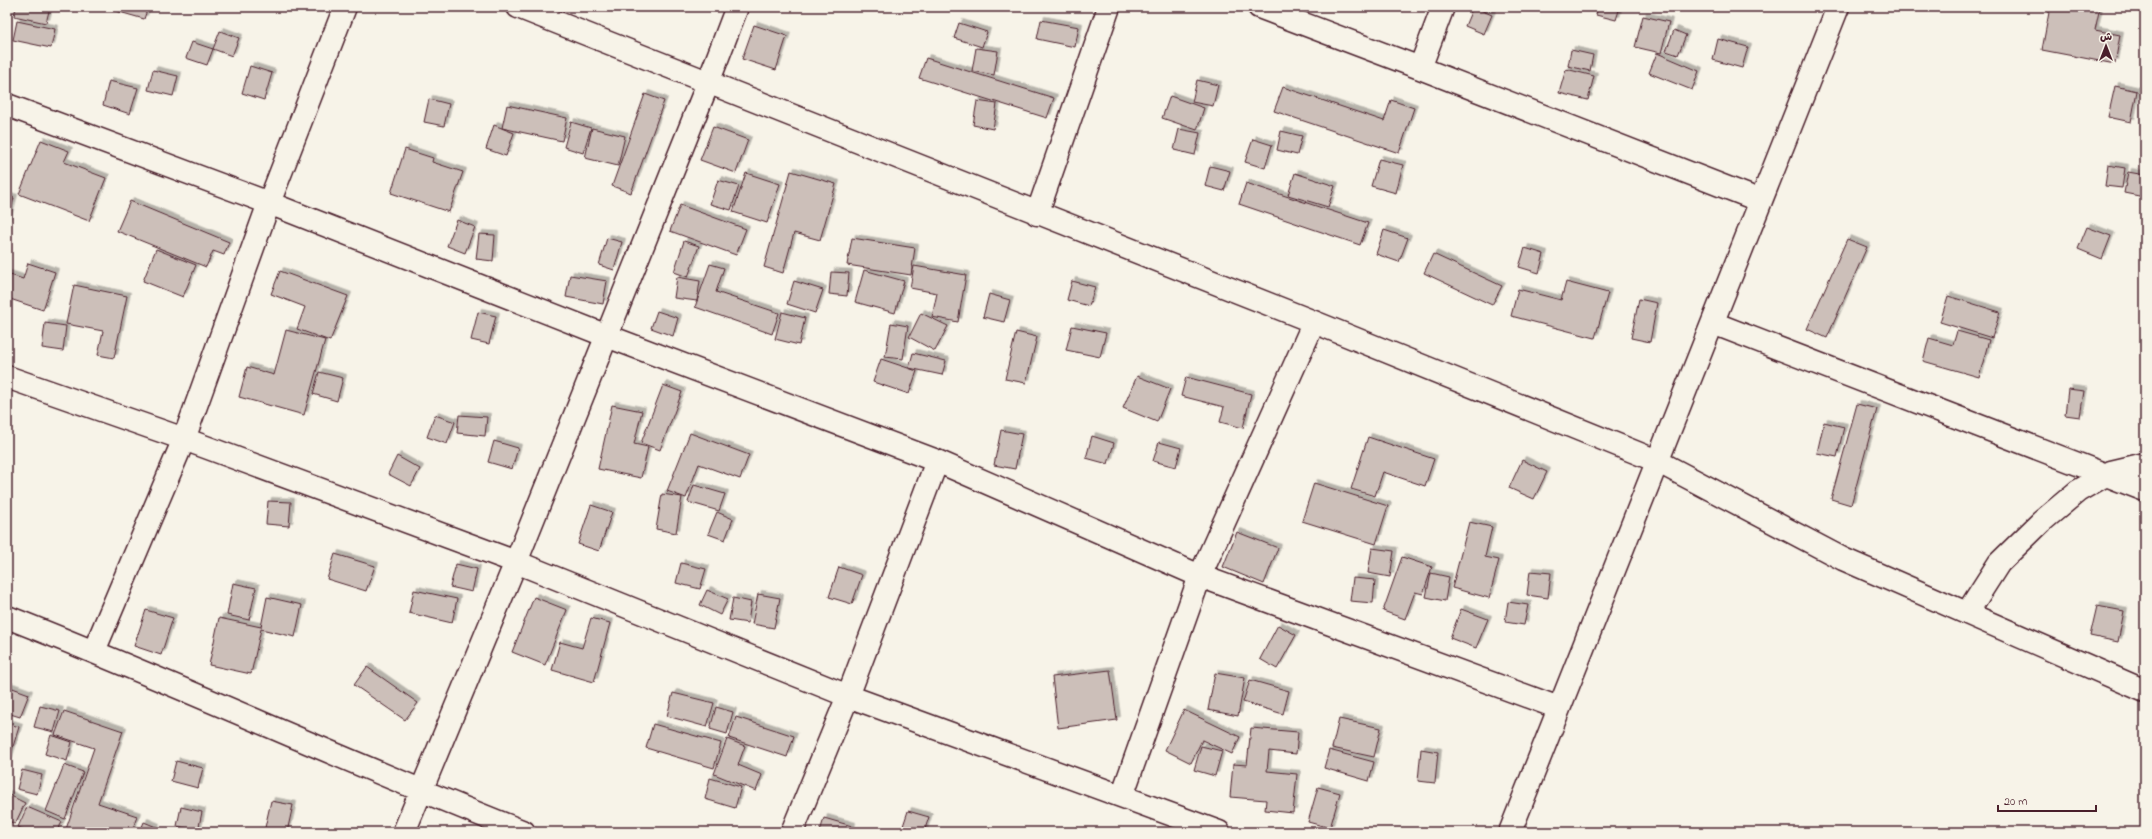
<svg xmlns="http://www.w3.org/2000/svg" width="2152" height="839" font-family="'Indie Flower','Playpen Sans Arabic',sans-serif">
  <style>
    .building { fill: #ccbfb9; stroke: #4a1f2b; filter: url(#shadow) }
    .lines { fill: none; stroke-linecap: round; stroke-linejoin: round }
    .street-casing { stroke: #4a1f2b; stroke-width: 25 }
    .street { stroke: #f7f3e8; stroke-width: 22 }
  </style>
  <defs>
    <filter id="shadow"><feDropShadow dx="3.5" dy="-3.5" stdDeviation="0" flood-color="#0004"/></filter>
  </defs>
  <rect width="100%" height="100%" fill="#f7f3e8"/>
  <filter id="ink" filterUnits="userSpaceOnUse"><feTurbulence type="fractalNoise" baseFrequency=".025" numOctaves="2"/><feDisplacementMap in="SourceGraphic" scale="8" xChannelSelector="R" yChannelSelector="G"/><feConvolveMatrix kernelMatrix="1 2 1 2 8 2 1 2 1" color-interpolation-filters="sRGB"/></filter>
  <g filter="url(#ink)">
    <path class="building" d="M16,7H50L46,23L14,16Z
      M102,7H148L144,19Z
      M1473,7L1492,15L1484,34L1465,26Z
      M1598,7H1620L1616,20L1596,15Z
      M2050,7H2100L2095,30L2120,35L2115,64L2042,50Z
      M1643,16L1669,22L1661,53L1635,47Z
      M1041,20L1079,27L1075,47L1037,39Z
      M17,21L55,29L51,48L13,40Z
      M959,23L987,32L982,47L954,38Z
      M754,25L787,36L776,70L742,59Z
      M1674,30L1686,35L1678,55L1666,51Z
      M220,31L239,38L232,56L213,49Z
      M1718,39L1748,47L1742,68L1713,60Z
      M192,42L213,49L207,65L186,58Z
      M976,48L998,51L994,75L972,71Z
      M1571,50L1593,55L1590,71L1568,66Z
      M1657,53L1699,71L1692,90L1649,73Z
      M926,58L1054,98L1047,118L919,78Z
      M250,66L272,73L264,100L242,93Z
      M1566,69L1594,76L1588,100L1559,93Z
      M153,70L178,76L173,96L148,90Z
      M1197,80L1218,85L1213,106L1192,102Z
      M109,81L138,88L130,114L103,105Z
      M2115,86L2137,91L2131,122L2108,117Z
      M1283,87L1384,121L1391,100L1414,108L1399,153L1274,111Z
      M645,94L664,101L631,193L612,186Z
      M1170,96L1204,108L1197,130L1162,118Z
      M429,99L449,104L444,126L424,122Z
      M977,101L997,104L993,129L973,125Z
      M507,105L567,118L562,141L502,128Z
      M571,122L591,128L583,153L564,147Z
      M494,125L514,133L506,156L486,149Z
      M713,127L748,140L736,173L700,160Z
      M592,128L625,136L618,166L585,158Z
      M1179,129L1200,133L1195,155L1174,150Z
      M1281,131L1302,136L1297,155L1277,150Z
      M1253,139L1272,145L1265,168L1245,162Z
      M41,140L69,151L64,162L106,178L89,221L19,194Z
      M405,149L433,158L432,162L463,172L449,212L391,193Z
      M1379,159L1403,165L1396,193L1371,186Z
      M2108,165L2125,168L2122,188L2105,186Z
      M1210,166L1230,171L1224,191L1205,186Z
      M791,171L836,184L820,240L794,233L783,273L764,267Z
      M2128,172L2145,175L2144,197L2124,193Z
      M746,173L780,184L767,223L733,212Z
      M1295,173L1335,186L1328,207L1288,195Z
      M718,180L739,186L731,210L710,204Z
      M1246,183L1368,223L1360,245L1239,204Z
      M7,196L14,198L7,224Z
      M130,201L229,242L224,255L213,251L206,267L117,231Z
      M680,205L746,229L736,255L670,231Z
      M457,220L475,227L465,253L447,246Z
      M2087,227L2111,236L2102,259L2078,249Z
      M1384,230L1408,238L1399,262L1376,254Z
      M479,234L495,235L493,261L476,259Z
      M607,238L622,242L614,270L599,265Z
      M852,238L915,248L911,275L847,265Z
      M1847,239L1867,247L1827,338L1807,329Z
      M684,241L699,246L688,277L674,272Z
      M1525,248L1544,254L1539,273L1519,267Z
      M156,249L196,265L183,297L143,281Z
      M1433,254L1502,286L1492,305L1424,273Z
      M28,263L55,272L43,310L7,298V274L23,279Z
      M710,264L724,268L716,292L779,313L772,334L695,307Z
      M914,266L966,275L958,322L932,317L937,293L910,288Z
      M864,270L904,281L895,313L855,302Z
      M280,271L348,296L330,341L297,329L305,307L271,294Z
      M831,272L849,273L847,296L829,294Z
      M570,275L607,281L603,304L566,297Z
      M677,277L700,281L697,301L674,298Z
      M794,281L823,290L815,313L787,304Z
      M1072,281L1095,287L1089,306L1067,300Z
      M1566,282L1608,293L1595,338L1511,316L1518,289L1561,300Z
      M74,285L127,296L114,358L98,355L103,331L66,324Z
      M989,294L1010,300L1004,322L983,317Z
      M1948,296L2000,312L1992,338L1940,322Z
      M1639,299L1657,303L1650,342L1631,338Z
      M657,311L678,318L673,336L651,328Z
      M478,312L496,316L489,344L471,340Z
      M782,312L805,318L799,345L775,339Z
      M921,313L948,326L935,351L909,337Z
      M45,323L66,326L63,351L42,348Z
      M891,323L908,326L903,359L885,357Z
      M1072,326L1106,333L1100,357L1066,350Z
      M286,330L325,340L304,415L239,397L247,367L274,375Z
      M1957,331L1989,340L1979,377L1923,361L1929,338L1953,345Z
      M1016,332L1037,337L1026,383L1005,379Z
      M913,353L946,361L942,375L909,368Z
      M881,359L917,371L909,394L873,382Z
      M319,372L343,378L337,401L313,394Z
      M1137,376L1170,389L1157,422L1123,408Z
      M1186,377L1251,394L1243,428L1220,422L1224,407L1181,396Z
      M663,385L682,392L660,450L641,443Z
      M2068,389L2084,391L2080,417L2065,415Z
      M1857,404L1877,409L1851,505L1831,499Z
      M612,405L642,411L634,444L648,447L641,478L598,469Z
      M435,415L455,422L447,444L427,437Z
      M459,415L487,417L485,436L457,433Z
      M1824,422L1844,427L1837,457L1817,453Z
      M1001,430L1022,434L1015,469L994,465Z
      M690,433L749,455L740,479L699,464L686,498L667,491Z
      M1092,436L1114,443L1108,464L1086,458Z
      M1368,437L1434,459L1425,486L1383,472L1375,496L1351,489Z
      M494,441L518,448L512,469L488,462Z
      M1159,442L1181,448L1176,467L1153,461Z
      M397,456L420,469L411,486L388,474Z
      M1522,460L1547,472L1534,499L1509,488Z
      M1314,483L1388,506L1376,544L1302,521Z
      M694,485L725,494L719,511L688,502Z
      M662,494L682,497L676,533L656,529Z
      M268,501L291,502L289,526L266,524Z
      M591,505L612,512L599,551L578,544Z
      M717,512L733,519L725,540L708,534Z
      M1469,522L1492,527L1485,557L1499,560L1489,598L1452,588Z
      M1237,532L1278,548L1264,584L1223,567Z
      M1372,548L1394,551L1390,577L1368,573Z
      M335,554L375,566L366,591L327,579Z
      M1402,557L1432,567L1423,594L1415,592L1405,619L1383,611Z
      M681,563L706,569L700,589L676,583Z
      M456,564L477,569L472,592L450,587Z
      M839,567L862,575L852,604L829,597Z
      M1530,571L1551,573L1548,598L1527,595Z
      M1431,573L1449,577L1445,601L1426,597Z
      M1353,578L1375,580L1373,603L1350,601Z
      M233,583L256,588L249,620L227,615Z
      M414,590L457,599L452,623L409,613Z
      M707,590L728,599L720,615L700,605Z
      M758,594L780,598L774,628L752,624Z
      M267,597L302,605L295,637L261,629L251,674L209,665L219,618L261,627Z
      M534,597L567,610L545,665L512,652Z
      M733,598L751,602L748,623L729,620Z
      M1508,602L1528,605L1524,625L1505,622Z
      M2097,606L2124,611L2118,642L2090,636Z
      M1461,609L1488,619L1476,648L1450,638Z
      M146,610L173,618L161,655L134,646Z
      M591,618L610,623L594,682L552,670L560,642L582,648Z
      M1278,625L1296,635L1277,669L1260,659Z
      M367,667L418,703L405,720L354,685Z
      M1110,670L1117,720L1058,728L1052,677Z
      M1215,673L1245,678L1238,716L1208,710Z
      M1250,680L1289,691L1283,714L1243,702Z
      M7,686L29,694L20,717L7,713Z
      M673,693L714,703L707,727L667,716Z
      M40,706L60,711L54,732L34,727Z
      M716,707L733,712L727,734L710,729Z
      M1184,710L1240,737L1232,754L1202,740L1191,763L1165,750Z
      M64,711L123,731L98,803L137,816L132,832H65L94,748L55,735Z
      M736,717L794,736L787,757L729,738Z
      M1339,719L1381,728L1374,757L1332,748Z
      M7,723L19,727L7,766Z
      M653,724L721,743L714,768L646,748Z
      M1251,728L1298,732L1296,754L1269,751L1267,771L1297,774L1293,813L1265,810L1266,800L1230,797L1233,764L1247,765Z
      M51,735L72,742L67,761L45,754Z
      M727,739L745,746L738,765L762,775L756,791L714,774Z
      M1201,746L1222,751L1215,776L1194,770Z
      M1421,749L1438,752L1435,783L1418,781Z
      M1329,750L1374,762L1369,781L1324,768Z
      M176,761L203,768L198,788L171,781Z
      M64,765L83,772L65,819L46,811Z
      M22,770L42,775L37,794L17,789Z
      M710,778L741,787L735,808L705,799Z
      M1318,787L1340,793L1330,828L1308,822Z
      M7,794L25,803L15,824L7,820Z
      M271,801L293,805L287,832H264Z
      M27,807L62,822L57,832H30L18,827Z
      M181,807L202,812L198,831L177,826Z
      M908,811L929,817L924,832H901Z
      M824,818L852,826L851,832H820Z
      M144,822L156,827L154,832H140Z"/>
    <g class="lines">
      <g class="street-casing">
        <path id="street" d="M518,7L1314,322L1657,461L1843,559L2145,691
          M1259,7L1420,68L1761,201
          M1420,68L1443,7
          M7,105L269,203L607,336L937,461L1200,576L1559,708
          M1037,214L1109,7
          M1713,323L2145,490
          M7,377L184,439L516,562L848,696L1219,832
          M1967,613L1999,563L2041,522L2078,491L2111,472L2145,464
          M7,617C181,685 350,764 524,832
          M94,651L184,439L269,203L345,7
          M1122,796L1200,576L1314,322
          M404,832L516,562L708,83L737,7
          M792,832L848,696L937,461
          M1510,832L1838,7"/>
      </g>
      <use href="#street" class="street"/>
    </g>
  </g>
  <rect width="2152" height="839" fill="none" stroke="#f7f3e8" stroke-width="24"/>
  <rect x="12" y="12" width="2128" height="815" fill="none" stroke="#4a1f2b" stroke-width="1.5" filter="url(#ink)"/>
  <g transform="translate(2106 46)" stroke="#f7f3e8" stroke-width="3" paint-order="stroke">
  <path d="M0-3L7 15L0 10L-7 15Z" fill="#4a1f2b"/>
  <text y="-6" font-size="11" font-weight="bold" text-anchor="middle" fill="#4a1f2b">ش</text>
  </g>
  <path d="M1998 805v6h98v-6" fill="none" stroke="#4a1f2b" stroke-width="2"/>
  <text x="2004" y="805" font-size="12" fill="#4a1f2b" stroke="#f7f3e8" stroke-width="3" paint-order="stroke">20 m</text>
</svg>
